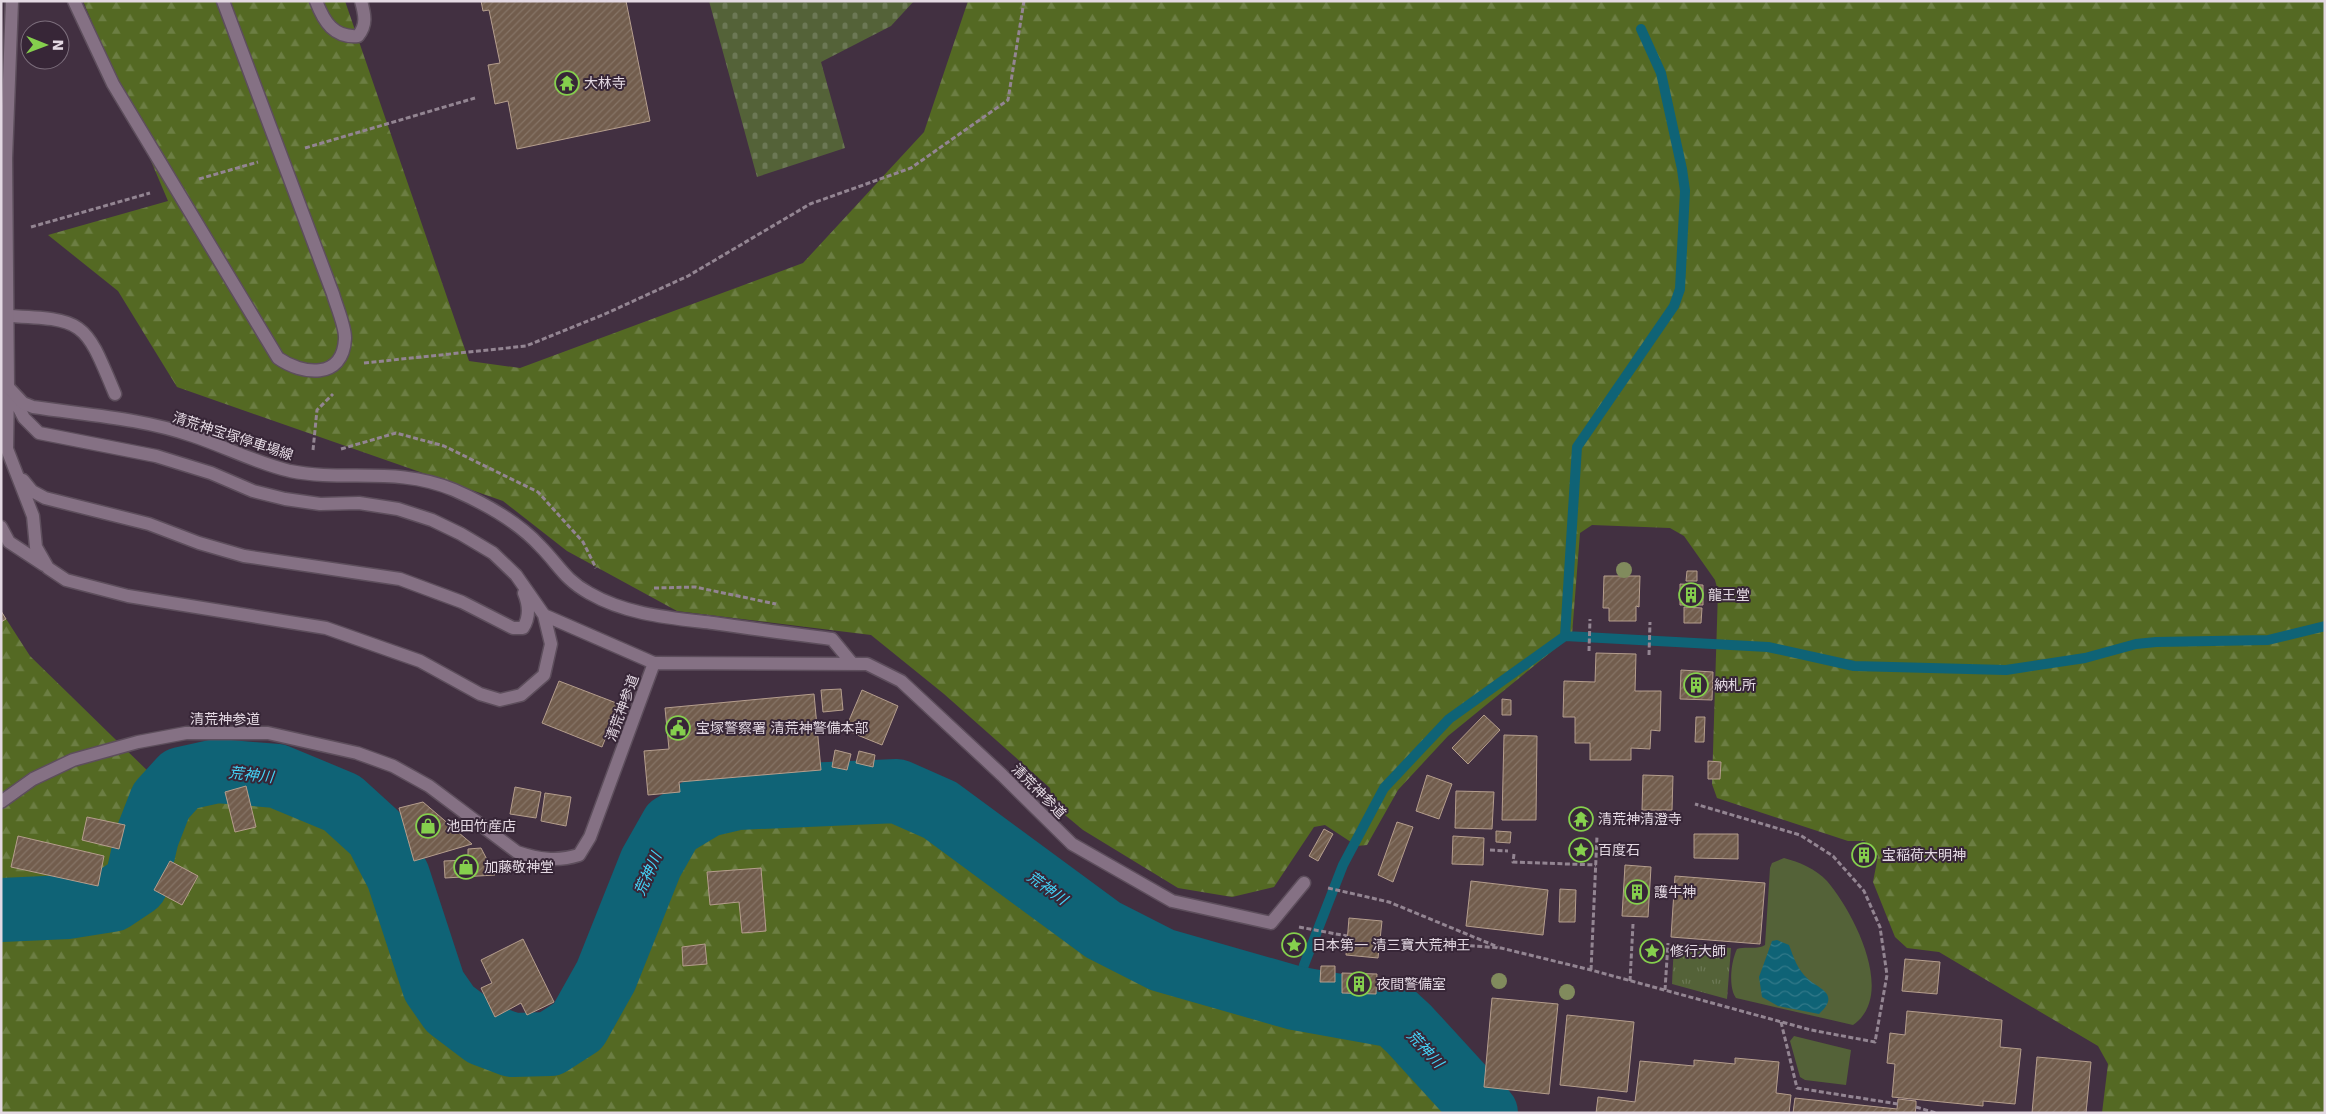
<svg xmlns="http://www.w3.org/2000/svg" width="2326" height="1114" font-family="'DejaVu Sans','Noto Sans JP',sans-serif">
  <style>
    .grass { fill: url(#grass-tufts) }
    .forest { fill: url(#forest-firs) }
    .cemetery { fill: url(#cemetery-stones) }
    .garden { fill: #546238 }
    .water { fill: url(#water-waves) }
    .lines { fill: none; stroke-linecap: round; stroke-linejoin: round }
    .stream { stroke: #0f6376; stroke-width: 10 }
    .river { stroke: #0f6376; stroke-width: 64 }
    .building { fill: url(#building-hatch); stroke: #b59e8d }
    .lane-casing { stroke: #5d4e5c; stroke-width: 15 }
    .street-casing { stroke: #5d4e5c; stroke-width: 15 }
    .path { stroke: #938592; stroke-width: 3; stroke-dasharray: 5 2.5; stroke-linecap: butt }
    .lane { stroke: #857184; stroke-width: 12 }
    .street { stroke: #857184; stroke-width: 12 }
    .tree { fill: #818b5d }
    .labels { text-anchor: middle; stroke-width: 4; stroke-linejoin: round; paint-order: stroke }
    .poi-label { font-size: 14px; fill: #e4d9e3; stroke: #372637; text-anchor: start }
    .street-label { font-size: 14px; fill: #e4d9e3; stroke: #372637 }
    .water-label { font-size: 15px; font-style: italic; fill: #44d5f9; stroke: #372637 }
  </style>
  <defs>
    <pattern id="grass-tufts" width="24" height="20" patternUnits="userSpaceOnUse" patternTransform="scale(1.25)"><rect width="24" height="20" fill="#546238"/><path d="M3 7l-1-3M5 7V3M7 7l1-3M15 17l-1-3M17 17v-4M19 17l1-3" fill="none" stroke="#6c7855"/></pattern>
    <pattern id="forest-firs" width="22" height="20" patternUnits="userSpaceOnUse" patternTransform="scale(1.25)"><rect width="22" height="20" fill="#546923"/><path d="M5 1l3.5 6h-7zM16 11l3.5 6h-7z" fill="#6c7e43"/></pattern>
    <pattern id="cemetery-stones" width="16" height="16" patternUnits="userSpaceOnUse" patternTransform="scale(1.25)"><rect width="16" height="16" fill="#546238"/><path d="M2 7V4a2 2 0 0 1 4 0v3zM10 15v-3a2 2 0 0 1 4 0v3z" fill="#6c7855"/></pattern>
    <pattern id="water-waves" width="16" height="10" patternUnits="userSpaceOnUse" patternTransform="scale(1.25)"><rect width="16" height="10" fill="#0f6376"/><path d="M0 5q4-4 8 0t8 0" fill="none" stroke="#327989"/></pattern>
    <pattern id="building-hatch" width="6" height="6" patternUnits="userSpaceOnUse" patternTransform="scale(1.25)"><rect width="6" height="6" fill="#725d4d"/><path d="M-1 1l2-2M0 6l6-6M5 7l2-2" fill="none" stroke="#867466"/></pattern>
  </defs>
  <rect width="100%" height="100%" fill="#423041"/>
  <path class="grass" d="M1674,943L1731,948L1727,999L1672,984Z"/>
  <path class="forest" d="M83,1H345L469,361L520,368L803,263L924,132L968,1H2325V1113H2102L2108,1064L2098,1046L1939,952L1907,948L1895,937L1873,882L1878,856L1865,841H1848L1717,798L1712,784L1718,591L1715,580L1684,536L1670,528L1592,525L1580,533L1572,635L1448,736L1398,790L1367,845L1357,846L1325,825L1314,827L1274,887L1232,897L1178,888L1083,830L1053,805L1050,788L944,694L871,635L677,611L567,551L503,501L177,387L118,291L48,235L168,201Z
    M1,611L30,656L157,780L183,793L208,784L229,780L276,789L317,804L358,833L380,871L420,993L434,1013L449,1027L470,1042L510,1058L539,1060L557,1056L595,1028L644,912L686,845L712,819L724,812L799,805L889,806L918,815L960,840L1097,943L1126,959L1203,988L1358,1025L1398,1037L1465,1113H1Z"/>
  <path class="cemetery" d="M709,1H914L891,26L821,62L845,148L757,177Z"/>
  <path class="garden" d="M1784,858C1799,862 1816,869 1827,881C1853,911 1897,995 1853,1025L1736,998C1728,987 1731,961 1737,949C1746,946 1758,950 1765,945L1770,868L1772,863Z
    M1794,1036L1851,1050L1846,1085L1805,1080L1800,1077L1790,1041Z"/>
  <path class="water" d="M1777,940L1789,945C1794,958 1797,969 1808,979C1819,989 1841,994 1819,1014L1778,1006L1762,997L1759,977L1772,941Z"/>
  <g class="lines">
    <path class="stream" d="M1565,636L1577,447L1674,306L1680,289L1685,191L1682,169L1661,73L1641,29
      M1295,998L1304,965L1343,865L1384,788L1449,719L1565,636L1768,647L1854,666L2006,670L2085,658L2136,644L2156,642L2268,640L2325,626"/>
    <path class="river" d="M1,910L68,907L112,900L136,884L147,837L161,801L181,779L217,771L277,776L342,803L376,834L398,876L434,986L450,1009L483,1034L512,1045L550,1044L578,1026L606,976L651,863L672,826L707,805L737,798L897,791L940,810L1103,930L1162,960L1295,998L1395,1016L1409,1029L1486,1113"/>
  </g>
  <path class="building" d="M481,1H626L650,121L517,149L508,101L495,104L488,65L500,63L489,10L483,11Z
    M1687,571H1697V581H1686Z
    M1604,576H1640L1639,607L1636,606V621H1609V608H1603Z
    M1680,584L1703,585V605H1680Z
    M1684,607L1702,608L1701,623H1684Z
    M1,611L6,619L1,622Z
    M1596,653L1636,654L1635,691H1661L1660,731L1651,730L1650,749L1631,748V760H1590V743H1575V717H1563L1564,681L1595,682Z
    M1681,670L1713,672L1712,700L1680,699Z
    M559,681L619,704L602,747L542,723Z
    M841,689L843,710L823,712L821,690Z
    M862,690L898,706L882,745L845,730Z
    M814,694L821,770L679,782L680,792L648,795L644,751L669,749L665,708Z
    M1502,699L1511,700V715H1502Z
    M1484,715L1500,730L1468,764L1452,748Z
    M1696,717H1705L1704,742H1695Z
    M1504,735L1537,736L1536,820H1502Z
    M835,750L851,754L847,770L832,767Z
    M859,751L875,755L873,767L856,763Z
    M1708,761L1721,762L1720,779H1708Z
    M1427,775L1452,784L1439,819L1416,811Z
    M1643,775L1673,776L1672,810H1642Z
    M246,786L256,827L235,832L225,792Z
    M515,787L541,792L536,818L510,814Z
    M1456,791L1494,792L1492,829L1455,828Z
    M545,793L571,797L566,826L541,821Z
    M423,802L472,844L414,861L399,808Z
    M87,817L125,825L119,849L82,840Z
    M1397,822L1413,827L1393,882L1378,875Z
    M1324,829L1333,834L1318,861L1309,856Z
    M1496,831L1511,832L1510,843L1496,842Z
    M1694,834H1738V859L1694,858Z
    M18,836L104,856L98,886L11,867Z
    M1453,836L1484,838L1483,865L1452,864Z
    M1863,843L1876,858L1865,867L1852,852Z
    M481,848L495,875L445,878L444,861L468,860V849Z
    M170,861L198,876L182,905L154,890Z
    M1625,865L1651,867L1648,917L1622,916Z
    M761,868L766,931L742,933L739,902L710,905L707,872Z
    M1675,876L1765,883L1760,944L1671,937Z
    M1471,881L1548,890L1543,935L1466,926Z
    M1560,889L1576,890L1575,922H1559Z
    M1349,918L1382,921L1378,958L1346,955Z
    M523,939L554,1002L527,1015L521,1003L495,1017L481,988L492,983L481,960Z
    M705,944L707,964L683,966L682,947Z
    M1905,959L1940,962L1937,994L1902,991Z
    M1321,966H1335V982H1320Z
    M1342,973L1377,974L1376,994L1342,993Z
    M1492,998L1558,1004L1549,1094L1484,1087Z
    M1907,1011L2002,1020L2000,1047L2021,1049L2015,1104L1983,1101V1106L1892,1097L1895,1064L1887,1063L1890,1033L1905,1035Z
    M1567,1015L1634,1022L1627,1092L1560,1085Z
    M2037,1057L2091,1062L2086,1113H2032Z
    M1735,1058L1779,1062L1776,1093L1791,1095L1789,1113H1596L1598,1097L1635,1102L1640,1061L1694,1066V1060L1735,1064Z
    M1795,1098L1897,1109L1898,1099L1916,1101V1107L1915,1113H1793Z"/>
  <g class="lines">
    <g class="lane-casing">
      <path id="lane" d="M74,1L113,84L278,358C302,375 343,380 345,339C346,328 336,305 333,294L223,1
        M316,1C324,22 334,38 358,36C367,25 365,15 361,1
        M7,316C86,319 85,322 115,394
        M8,387L24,418L39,433L156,456L211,473L253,491L285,499L320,504L359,503L398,509L432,520L461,534L493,553L516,575L544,615L551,644L544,675L521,695L500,700L480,694L420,661L326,628L128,596L66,580L48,568L36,547L33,516L7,449Z
        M23,480L32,491L45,498L149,524L199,543L244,556L400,579L462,602L513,628H523C530,617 529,605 524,593
        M1,527L9,542L44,565
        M544,615L654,663"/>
    </g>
    <g class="street-casing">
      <path id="street" d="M12,1L6,158L8,387L23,403L33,407C86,415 141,418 193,436C226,447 256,463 290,471C346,482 397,466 454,490C486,504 517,521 540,546C559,565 564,579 589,593C627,615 671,618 713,623C753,629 793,634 832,639L851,662
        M1,802L33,779L73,760L138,742L186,733H268L357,753L393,766L429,786L517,852C538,859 557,862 579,855L590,837L654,663L867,664L901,681L1002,775L1072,844L1172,901L1271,923L1304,883"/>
    </g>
    <path class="path" d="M305,148L475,98
      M199,179L258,162
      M31,227L150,193
      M364,363L526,346L605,314L688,276L810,204L911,168L1008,100L1024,1
      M341,449L396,433L444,446L538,492L583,542L596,568
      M313,450L317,410L333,394
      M654,588L695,587L776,604
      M1589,651L1590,619
      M1649,655L1650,622
      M1490,850L1508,851
      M1514,854L1513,862L1596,865
      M1328,888L1389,902L1498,947
      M1299,927L1347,936
      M1380,939L1501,948L1591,970L1811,1030L1875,1042L1887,975L1880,927L1864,891L1833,856L1800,835L1695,804
      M1591,970L1597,836
      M1630,981L1633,924
      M1665,990L1668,943
      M1781,1022L1797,1088L1898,1104
      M1916,1107L1936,1113"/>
    <use href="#lane" class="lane"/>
    <use href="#street" class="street"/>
  </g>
  <g class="tree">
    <circle cx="1624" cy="570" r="8"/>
    <circle cx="1499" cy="981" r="8"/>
    <circle cx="1567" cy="992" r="8"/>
  </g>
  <defs>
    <g id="temple-ring" transform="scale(1.25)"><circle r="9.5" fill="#372637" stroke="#85cf4d" stroke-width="1.5"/><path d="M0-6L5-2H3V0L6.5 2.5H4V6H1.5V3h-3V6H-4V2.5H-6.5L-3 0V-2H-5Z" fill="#85cf4d"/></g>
    <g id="building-ring" transform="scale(1.25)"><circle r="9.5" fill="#372637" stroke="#85cf4d" stroke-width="1.5"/><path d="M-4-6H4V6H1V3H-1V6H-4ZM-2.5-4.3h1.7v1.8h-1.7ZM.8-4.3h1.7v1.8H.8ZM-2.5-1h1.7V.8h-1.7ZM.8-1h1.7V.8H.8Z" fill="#85cf4d"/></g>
    <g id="civic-ring" transform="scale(1.25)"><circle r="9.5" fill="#372637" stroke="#85cf4d" stroke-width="1.5"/><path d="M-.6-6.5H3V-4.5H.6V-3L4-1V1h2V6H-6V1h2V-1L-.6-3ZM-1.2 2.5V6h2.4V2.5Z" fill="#85cf4d"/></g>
    <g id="shop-ring" transform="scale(1.25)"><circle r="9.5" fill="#372637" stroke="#85cf4d" stroke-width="1.5"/><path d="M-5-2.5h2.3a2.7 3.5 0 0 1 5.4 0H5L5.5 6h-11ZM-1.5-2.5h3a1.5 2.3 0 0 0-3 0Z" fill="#85cf4d"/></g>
    <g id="sight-ring" transform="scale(1.25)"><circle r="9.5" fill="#372637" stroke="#85cf4d" stroke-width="1.5"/><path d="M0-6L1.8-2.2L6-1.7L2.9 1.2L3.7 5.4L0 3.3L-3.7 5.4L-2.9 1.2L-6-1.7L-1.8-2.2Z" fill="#85cf4d"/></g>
  </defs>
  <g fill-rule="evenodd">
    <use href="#temple-ring" x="567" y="83"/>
    <use href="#building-ring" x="1691" y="595"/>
    <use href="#building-ring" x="1696" y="685"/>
    <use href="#civic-ring" x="678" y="728"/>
    <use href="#temple-ring" x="1581" y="819"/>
    <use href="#shop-ring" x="428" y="826"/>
    <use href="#sight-ring" x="1581" y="850"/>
    <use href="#building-ring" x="1864" y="855"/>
    <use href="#shop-ring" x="466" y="867"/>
    <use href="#building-ring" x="1637" y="892"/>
    <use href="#sight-ring" x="1294" y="945"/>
    <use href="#sight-ring" x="1652" y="951"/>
    <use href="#building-ring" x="1359" y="984"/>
  </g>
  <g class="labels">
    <g class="poi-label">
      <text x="584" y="88">大林寺</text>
      <text x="1708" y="600">龍王堂</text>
      <text x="1714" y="690">納札所</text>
      <text x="696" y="733">宝塚警察署 清荒神警備本部</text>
      <text x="1598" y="824">清荒神清澄寺</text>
      <text x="446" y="831">池田竹産店</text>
      <text x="1598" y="855">百度石</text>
      <text x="1882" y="860">宝稲荷大明神</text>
      <text x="484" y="872">加藤敬神堂</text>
      <text x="1654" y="897">護牛神</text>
      <text x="1312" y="950">日本第一 清三寶大荒神王</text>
      <text x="1670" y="956">修行大師</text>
      <text x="1376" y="989">夜間警備室</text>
    </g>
    <g class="street-label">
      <text transform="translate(233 436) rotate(18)" y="5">清荒神宝塚停車場線</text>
      <text transform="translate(622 708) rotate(-70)" y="5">清荒神参道</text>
      <text x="225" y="724">清荒神参道</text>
      <text transform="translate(1039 791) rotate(45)" y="5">清荒神参道</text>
    </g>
    <g class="water-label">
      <text transform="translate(251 775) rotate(6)" y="5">荒神川</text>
      <text transform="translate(648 874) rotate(-66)" y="5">荒神川</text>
      <text transform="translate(1047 888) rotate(36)" y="5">荒神川</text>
      <text transform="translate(1425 1049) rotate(47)" y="5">荒神川</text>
    </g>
  </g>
  <rect width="2326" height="1114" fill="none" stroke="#e4d9e3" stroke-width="5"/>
  <g transform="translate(45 45) rotate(91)"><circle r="24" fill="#372637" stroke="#7c6e7c"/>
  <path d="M0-4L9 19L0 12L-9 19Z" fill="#85cf4d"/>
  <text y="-8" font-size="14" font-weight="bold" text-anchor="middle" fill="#e4d9e3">N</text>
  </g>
</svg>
